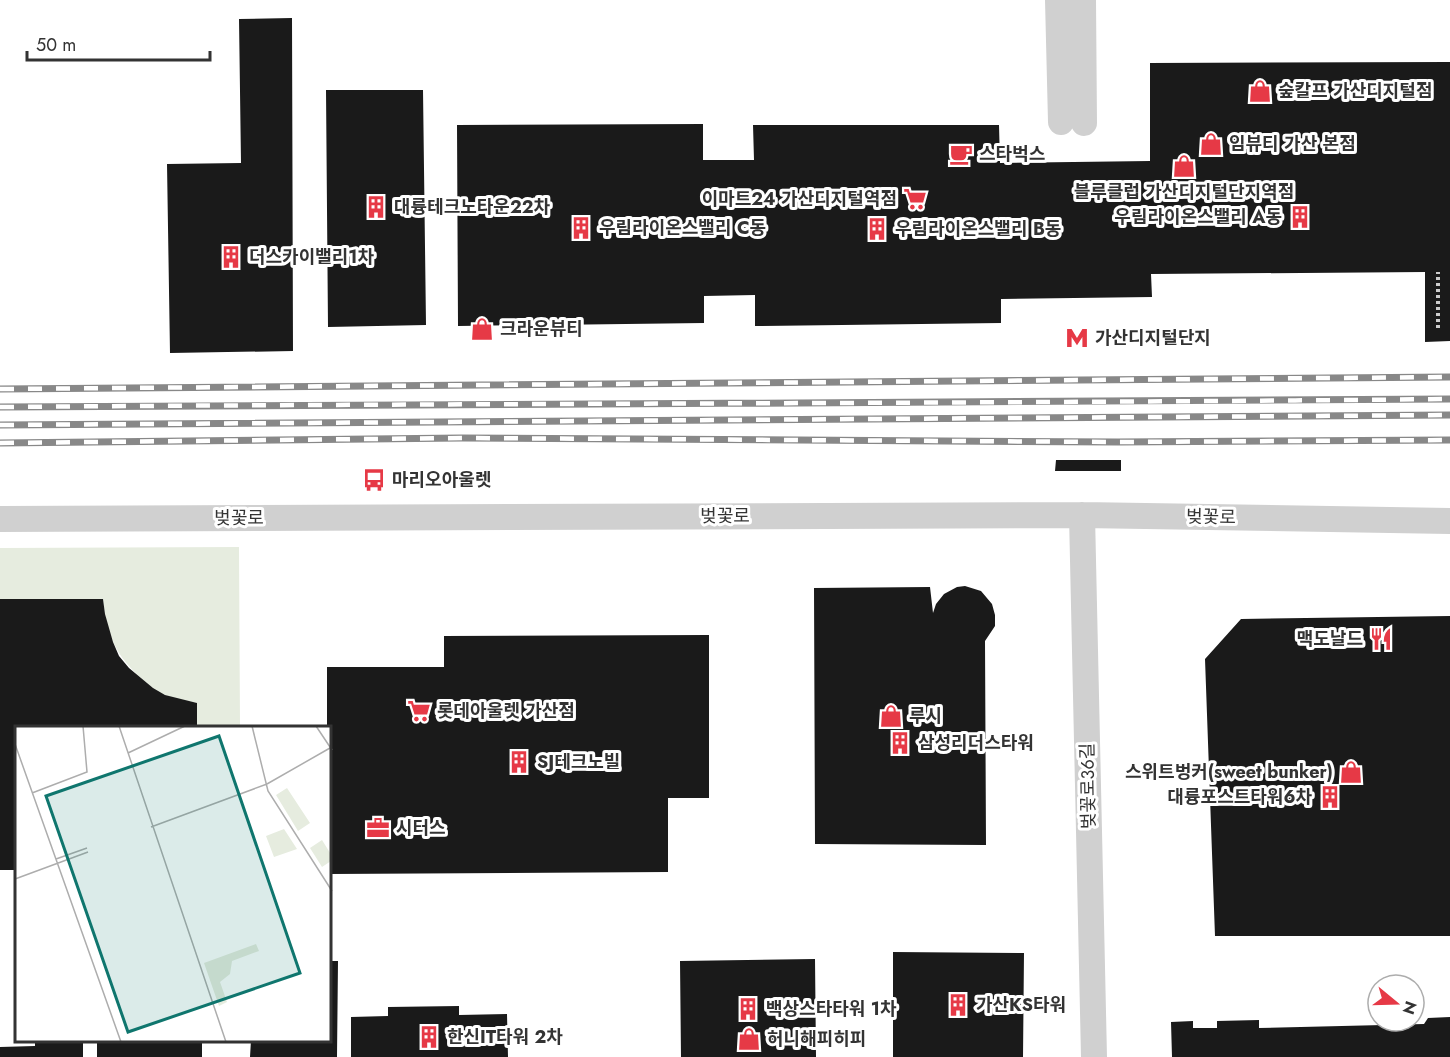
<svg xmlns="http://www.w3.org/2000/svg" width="1450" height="1057" font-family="Jost,'Noto Sans KR',sans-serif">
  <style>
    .green { fill: #e6ecdf }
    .building { fill: #1a1a1a }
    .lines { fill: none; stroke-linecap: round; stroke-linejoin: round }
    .path { stroke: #cdcdcd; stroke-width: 4; stroke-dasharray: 3 3; stroke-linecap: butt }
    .minor { stroke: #d0d0d0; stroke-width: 26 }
    .rail-casing { stroke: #888; stroke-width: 7 }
    .rail { stroke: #fff; stroke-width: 4.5; stroke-dasharray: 14; stroke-linecap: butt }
    .labels { text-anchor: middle; stroke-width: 6; stroke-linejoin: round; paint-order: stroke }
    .poi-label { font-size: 18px; font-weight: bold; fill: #333; stroke: #fff; text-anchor: start }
    .street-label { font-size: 18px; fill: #333; stroke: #fff }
    .inset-road { fill: none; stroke: #adadad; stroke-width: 1.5 }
    .view { fill: #0f766e; fill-opacity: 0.15; stroke: #0f766e; stroke-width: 3 }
    .inset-edge { fill: none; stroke: #333; stroke-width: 3 }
  </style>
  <rect width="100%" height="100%" fill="#fff"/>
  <path class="green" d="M239,547L240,727H197V703C187,701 175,699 165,695C156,692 150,686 143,680C115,655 107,635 103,599H0V548Z"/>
  <path class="building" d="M292,18L293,351L170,353L167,164L241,163L239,19Z
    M1450,62V341L1425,342V272L1151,274L1152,297L1001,299V323L755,326V295L704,296V323L458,326L457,125L703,124V160H754L753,125H999L1000,163L1150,161V63Z
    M326,90H423L426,325L328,327Z
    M1056,460H1121V471H1055Z
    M965,586L981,591L992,604L995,615V626L985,641L986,845L815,844L814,588L930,587L933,613L936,604L944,594L957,587Z
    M0,599H103L105,614L113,642L119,656L129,668L153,688L165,695L197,703V727H16V870H0Z
    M1450,616V936H1215L1205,659L1241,619Z
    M709,635V798H668V872L330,874V727H327V667H444V636Z
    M893,952L1024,953L1023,1057H893Z
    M815,959L816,1057H681L680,961Z
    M330,961H338L337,1057H250L251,1040H330Z
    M459,1006V1015L507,1014L508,1057H351V1017L388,1016V1007Z
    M1450,1017V1057H1172L1171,1022L1193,1021V1028H1217V1021L1259,1020V1028L1424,1024L1428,1018Z
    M35,1040H83V1057H0V1047L35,1046Z
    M97,1040H202V1057H97Z"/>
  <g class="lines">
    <path class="path" d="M1438,328V272"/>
    <path class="minor" d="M1058,0L1061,122
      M1083,0L1084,123
      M1082,515L1094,1057
      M0,519L1082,515L1450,521"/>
    <g class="rail-casing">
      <path id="rail" d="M0,389L1450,377
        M0,407C483,403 967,404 1450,399
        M0,425L1450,415
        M0,443L462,438L1118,442L1450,440"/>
    </g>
    <use href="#rail" class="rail"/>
  </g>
  <defs>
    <g id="shop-bare" transform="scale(1.8)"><path d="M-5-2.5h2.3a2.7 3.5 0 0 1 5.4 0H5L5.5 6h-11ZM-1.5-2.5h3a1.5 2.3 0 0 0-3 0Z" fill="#e63946" stroke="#fff" stroke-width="2.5" paint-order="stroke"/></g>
    <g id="cafe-bare" transform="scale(1.8)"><path d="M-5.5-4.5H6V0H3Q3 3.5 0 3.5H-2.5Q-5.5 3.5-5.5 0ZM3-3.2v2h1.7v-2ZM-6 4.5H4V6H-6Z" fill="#e63946" stroke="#fff" stroke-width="2.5" paint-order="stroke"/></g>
    <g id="supermarket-bare" transform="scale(1.8)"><path d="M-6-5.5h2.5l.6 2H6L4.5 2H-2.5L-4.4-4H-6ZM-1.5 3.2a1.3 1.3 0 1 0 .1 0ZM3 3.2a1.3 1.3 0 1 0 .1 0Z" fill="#e63946" stroke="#fff" stroke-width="2.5" paint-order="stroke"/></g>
    <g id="building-bare" transform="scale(1.8)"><path d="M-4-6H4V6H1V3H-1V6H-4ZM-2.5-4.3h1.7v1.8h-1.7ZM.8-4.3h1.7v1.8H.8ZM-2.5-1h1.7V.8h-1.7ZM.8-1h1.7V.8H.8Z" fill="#e63946" stroke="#fff" stroke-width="2.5" paint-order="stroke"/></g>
    <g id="metro-bare" transform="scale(1.8)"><path d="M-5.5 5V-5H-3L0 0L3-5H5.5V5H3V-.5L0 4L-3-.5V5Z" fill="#e63946" stroke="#fff" stroke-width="2.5" paint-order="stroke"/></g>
    <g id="bus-bare" transform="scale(1.8)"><path d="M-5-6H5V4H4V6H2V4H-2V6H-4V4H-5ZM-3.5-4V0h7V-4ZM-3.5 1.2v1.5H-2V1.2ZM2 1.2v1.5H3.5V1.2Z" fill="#e63946" stroke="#fff" stroke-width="2.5" paint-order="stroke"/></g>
    <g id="restaurant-bare" transform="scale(1.8)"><path d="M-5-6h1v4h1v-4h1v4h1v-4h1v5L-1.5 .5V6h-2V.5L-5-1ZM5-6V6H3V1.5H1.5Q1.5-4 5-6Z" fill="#e63946" stroke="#fff" stroke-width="2.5" paint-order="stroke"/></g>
    <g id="office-bare" transform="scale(1.8)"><path d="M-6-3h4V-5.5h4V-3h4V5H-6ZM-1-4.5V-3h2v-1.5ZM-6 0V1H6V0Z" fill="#e63946" stroke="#fff" stroke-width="2.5" paint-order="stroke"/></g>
  </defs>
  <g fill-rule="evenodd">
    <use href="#shop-bare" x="1260" y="91"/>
    <use href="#shop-bare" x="1211" y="144"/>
    <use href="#cafe-bare" x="961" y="154"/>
    <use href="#shop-bare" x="1184" y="166"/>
    <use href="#supermarket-bare" x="915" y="199"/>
    <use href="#building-bare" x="376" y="207"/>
    <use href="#building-bare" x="1300" y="217"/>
    <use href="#building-bare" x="581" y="228"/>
    <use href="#building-bare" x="877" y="229"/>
    <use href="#building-bare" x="231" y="257"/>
    <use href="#shop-bare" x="482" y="329"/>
    <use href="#metro-bare" x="1077" y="338"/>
    <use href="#bus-bare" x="374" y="480"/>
    <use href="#restaurant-bare" x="1381" y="639"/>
    <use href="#supermarket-bare" x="419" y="711"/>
    <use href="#shop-bare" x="891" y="716"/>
    <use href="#building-bare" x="900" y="743"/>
    <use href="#building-bare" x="519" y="762"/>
    <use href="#shop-bare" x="1351" y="772"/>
    <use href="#building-bare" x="1330" y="797"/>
    <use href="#office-bare" x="378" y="828"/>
    <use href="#building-bare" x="958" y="1005"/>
    <use href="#building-bare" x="748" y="1009"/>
    <use href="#building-bare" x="429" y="1037"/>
    <use href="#shop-bare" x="749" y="1039"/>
  </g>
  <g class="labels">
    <g class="poi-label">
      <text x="1278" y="97">숲칼프 가산디지털점</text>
      <text x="1229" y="150">임뷰티 가산 본점</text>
      <text x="979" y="160">스타벅스</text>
      <text x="1184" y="198" text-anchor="middle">블루클럽 가산디지털단지역점</text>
      <text x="897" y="205" text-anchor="end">이마트24 가산디지털역점</text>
      <text x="394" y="213">대륭테크노타운22차</text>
      <text x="1282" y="223" text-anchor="end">우림라이온스밸리 A동</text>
      <text x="599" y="234">우림라이온스밸리 C동</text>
      <text x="895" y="235">우림라이온스밸리 B동</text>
      <text x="249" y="263">더스카이밸리1차</text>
      <text x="500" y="335">크라운뷰티</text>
      <text x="1095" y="344">가산디지털단지</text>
      <text x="392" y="486">마리오아울렛</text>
      <text x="1363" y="645" text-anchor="end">맥도날드</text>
      <text x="437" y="717">롯데아울렛 가산점</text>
      <text x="909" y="722">루시</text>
      <text x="918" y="749">삼성리더스타워</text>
      <text x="537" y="768">SJ테크노빌</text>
      <text x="1333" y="778" text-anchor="end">스위트벙커(sweet bunker)</text>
      <text x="1312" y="803" text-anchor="end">대륭포스트타워6차</text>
      <text x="396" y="834">시터스</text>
      <text x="976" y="1011">가산KS타워</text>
      <text x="766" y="1015">백상스타타워 1차</text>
      <text x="447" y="1043">한신IT타워 2차</text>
      <text x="767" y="1045">허니해피히피</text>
    </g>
    <g class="street-label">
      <text x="725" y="522">벚꽃로</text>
      <text transform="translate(1211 517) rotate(1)" y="6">벚꽃로</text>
      <text x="239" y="524">벚꽃로</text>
      <text transform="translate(1088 786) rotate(-91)" y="6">벚꽃로36길</text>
    </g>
  </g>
  <g transform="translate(15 726)">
    <rect width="316" height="316" fill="#fff"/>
    <path d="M272,62L295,97L283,105L261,69ZM269,103L282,123L259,131L251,110ZM307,114L317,130L316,135L307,141L295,122ZM241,218L244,225L217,235L215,248L205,256L212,276L204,280L189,237Z" fill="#e6ecdf"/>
    <path class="inset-road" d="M104,0L211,316M237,0L253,65L317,165M301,0L317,24M0,18L106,316M113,27L170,0M17,67L72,46L68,0M136,101L252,58L315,22M41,133L72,122M0,153L73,126"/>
    <path class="view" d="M204,10L285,247L113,306L31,70Z"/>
    <rect width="316" height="316" class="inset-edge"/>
  </g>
  <g transform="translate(1396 1003) rotate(109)"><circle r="28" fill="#ffffff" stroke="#adadad" stroke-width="1.5"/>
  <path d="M0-4.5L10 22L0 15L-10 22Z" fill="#e63946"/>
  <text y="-9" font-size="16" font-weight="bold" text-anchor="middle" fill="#333333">N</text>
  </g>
  <path d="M27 51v9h183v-9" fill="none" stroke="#333333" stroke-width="3"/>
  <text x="36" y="51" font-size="18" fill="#333333" stroke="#ffffff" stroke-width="4.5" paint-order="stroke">50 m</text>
</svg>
